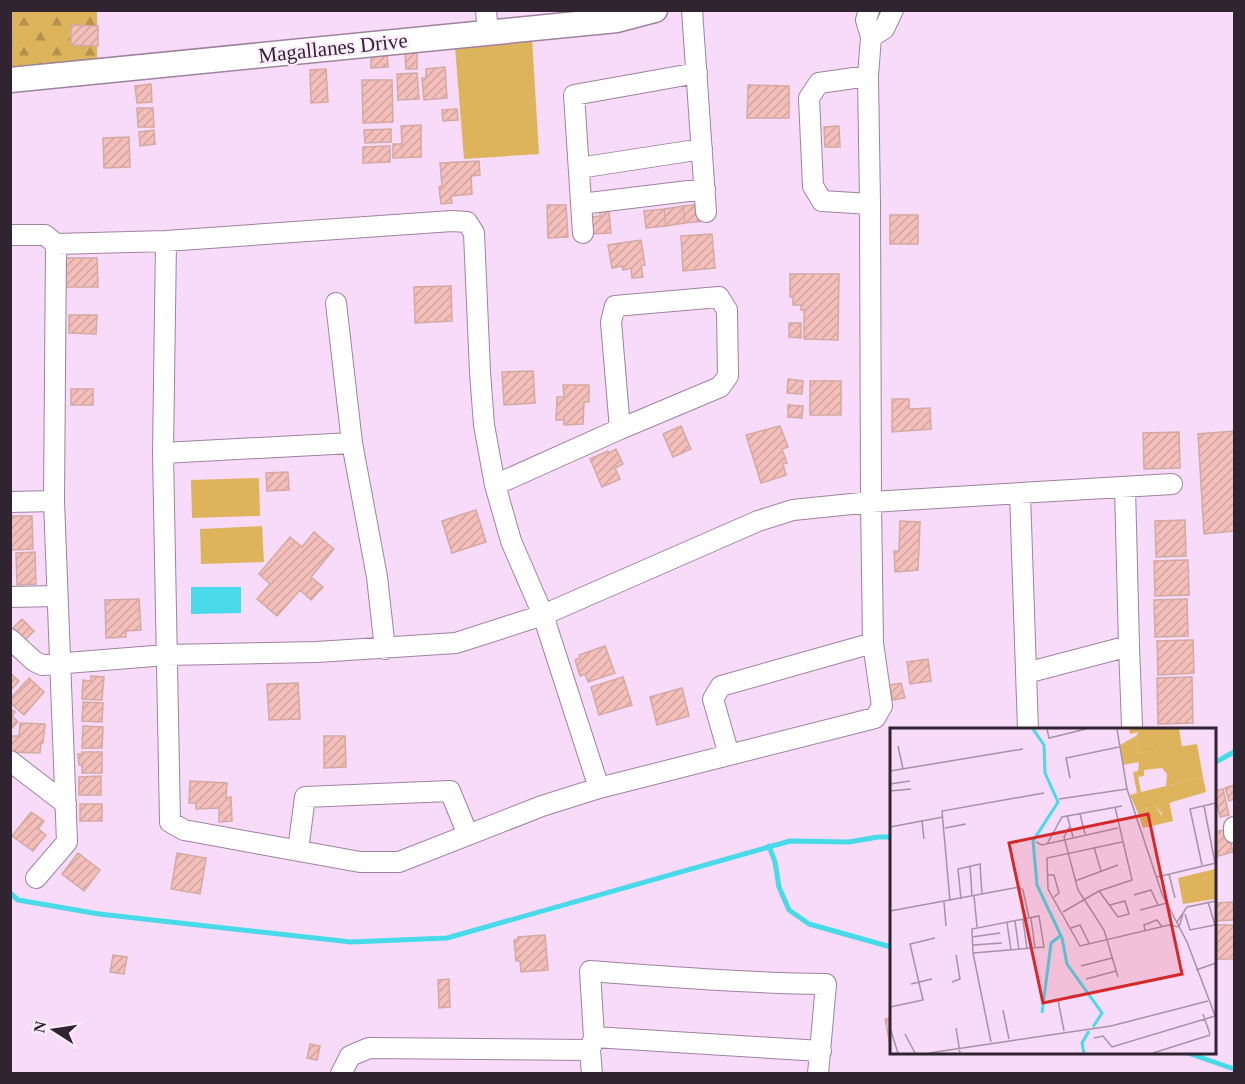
<svg xmlns="http://www.w3.org/2000/svg" width="1245" height="1084" font-family="Georgia,serif">
  <style>
    .green { fill: #ddb45c }
    .forest { fill: url(#forest-firs) }
    .water { fill: #49dae9 }
    .lines { fill: none; stroke-linecap: round; stroke-linejoin: round }
    .stream { stroke: #49dae9; stroke-width: 5 }
    .building { fill: url(#building-hatch); stroke: #d3a9a4; stroke-width: 1.5 }
    .minor-casing { stroke: #9e839f; stroke-width: 22 }
    .tertiary-casing { stroke: #9e839f; stroke-width: 27 }
    .minor { stroke: #fff; stroke-width: 20 }
    .tertiary { stroke: #fff; stroke-width: 24 }
    .labels { text-anchor: middle; stroke-width: 4.5; stroke-linejoin: round; paint-order: stroke }
    .street-label { font-size: 21px; fill: #2f242f; stroke: #feecfe }
    .inset-river { fill: none; stroke: #49dae9; stroke-width: 3 }
    .inset-road { fill: none; stroke: #a792a8; stroke-width: 1.5 }
    .view { fill: #d62828; fill-opacity: 0.15; stroke: #d62828; stroke-width: 3 }
    .inset-edge { fill: none; stroke: #2f242f; stroke-width: 3 }
  </style>
  <defs>
    <pattern id="forest-firs" width="22" height="20" patternUnits="userSpaceOnUse" patternTransform="scale(1.5)"><rect width="22" height="20" fill="#ddb45c"/><path d="M5 1l3.5 6h-7zM16 11l3.5 6h-7z" fill="#b4924c"/></pattern>
    <pattern id="building-hatch" width="6" height="6" patternUnits="userSpaceOnUse" patternTransform="scale(1.5)"><rect width="6" height="6" fill="#f4bfba"/><path d="M-1 1l2-2M0 6l6-6M5 7l2-2" fill="none" stroke="#d2a4a0"/></pattern>
  </defs>
  <rect width="100%" height="100%" fill="#f7dbf8"/>
  <path class="green" d="M532,39L539,154L464,159L455,47Z
    M259,478L260,516L192,518L191,480Z
    M262,526L264,562L201,564L200,529Z"/>
  <path class="forest" d="M11,11H97V61L11,70Z"/>
  <path class="water" d="M191,587H241V613L191,614Z"/>
  <g class="lines">
    <path class="stream" d="M1214,763L1234,752
      M769,846L775,862L779,887L789,910L809,924L891,947
      M10,893L18,900L99,914L351,942L447,938L790,841L849,842L878,837H891
      M1185,1052L1234,1069"/>
  </g>
  <path class="building" d="M71,25L98,26V46L71,45Z
    M387,51L388,67L371,68V52Z
    M417,52V69H406L405,53Z
    M445,67L447,98L424,100L422,78H426V69Z
    M326,69L328,102L311,103L310,70Z
    M417,73L419,99L398,100L397,74Z
    M362,80H392L393,122L363,123Z
    M151,84L152,102L137,103L135,86Z
    M748,85L789,86V118H747Z
    M137,108H153L154,127H138Z
    M457,109L458,120L443,121L442,110Z
    M421,125V157L393,158V144H402L401,126Z
    M839,126L840,147H825L824,127Z
    M391,129V142L365,143L364,130Z
    M154,130L155,144L140,146L139,132Z
    M129,137L130,167L104,168L103,138Z
    M390,146V162L363,163V147Z
    M479,161L480,175L471,176L472,194L451,196L452,203L441,204L439,187L442,186L440,163Z
    M703,204L705,221L685,223L683,206Z
    M547,205H566L568,237L548,238Z
    M683,206L685,223L666,226L664,209Z
    M664,209L666,226L646,228L644,211Z
    M609,211L611,233L592,234L591,217L600,216V212Z
    M890,215H918V244H890Z
    M712,234L715,268L683,271L681,236Z
    M641,240L645,265L641,266L643,277L632,278L631,268L623,270L622,266L612,268L608,245Z
    M65,258H97L98,287H65Z
    M790,274H839L838,340L804,339V310H801V305H793V297H790Z
    M451,286L452,321L415,323L414,287Z
    M69,315H97L96,334L69,333Z
    M789,323H801V338L789,337Z
    M533,371L535,403L504,405L502,372Z
    M788,379L803,381L802,394L787,393Z
    M810,381H841V415H810Z
    M563,385H589V402H584L583,424L564,425V420H556L557,397H564Z
    M71,389H93V405H71Z
    M892,399H909V409L930,408L931,429L892,432Z
    M788,405L803,406L802,418L788,417Z
    M681,426L691,449L673,457L663,434Z
    M780,426L788,447L782,449L787,463L783,464L786,475L761,483L746,435Z
    M1234,431V531L1204,534L1198,434Z
    M1179,432L1180,468L1144,469L1143,433Z
    M616,449L623,464L615,468L620,479L602,487L590,459L608,451L609,453Z
    M288,472L289,490L267,491L266,473Z
    M476,510L486,542L452,553L442,521Z
    M11,516H32L33,549L11,550Z
    M1185,520L1186,556L1156,557L1155,521Z
    M900,521L920,522L918,570L895,572L894,551H899Z
    M314,532L334,549L311,577L323,587L311,600L300,590L277,616L257,599L270,584L259,574L290,537L302,547Z
    M35,552L36,584L17,585L16,553Z
    M1188,560L1189,595L1155,596L1154,561Z
    M139,599L141,630L126,631V637L106,638L105,600Z
    M1187,599L1188,636L1155,637L1154,600Z
    M22,619L34,631L25,640L13,628Z
    M1193,640L1194,673L1158,675L1157,641Z
    M605,646L615,673L588,682L585,674L580,676L575,660L580,658L579,655Z
    M928,659L931,681L910,684L907,662Z
    M10,673L19,681L10,691Z
    M91,676L104,677L102,700L82,699L83,680L91,681Z
    M623,677L632,705L599,715L591,687Z
    M1192,677L1193,723L1158,724L1157,678Z
    M29,678L44,692L24,715L10,703V699Z
    M298,683L300,719L269,720L267,684Z
    M901,683L905,698L893,700L889,685Z
    M682,688L689,716L657,725L650,697Z
    M83,702L103,703L102,722L82,721Z
    M10,708L15,712L12,716L18,722L10,730Z
    M20,723L45,724L43,743H41L40,753L10,752L11,736H19Z
    M83,726L103,727L102,748H82Z
    M324,736H345L346,767L324,768Z
    M82,752H102V773H82V765H79L78,754H82Z
    M101,776V795H79V777Z
    M190,781L227,783L226,798L231,797L232,821L219,822V808L196,809V803H189Z
    M1234,785V799L1229,801L1225,788Z
    M1223,789L1229,815L1220,817L1214,791Z
    M80,804H102V821H80Z
    M31,812L44,821L38,829L46,835L33,851L12,836Z
    M1227,829L1233,852L1218,856L1214,839V832Z
    M78,853L100,870L84,891L62,874Z
    M177,853L206,858L200,894L171,889Z
    M1233,902L1234,920L1214,921V903Z
    M1214,925H1234V959H1214Z
    M545,935L548,970L521,972L520,961H516L514,940L518,939V937Z
    M113,955L127,957L124,974L110,972Z
    M449,979L450,1007L439,1008L438,980Z
    M891,1018V1050L885,1019Z
    M310,1044L320,1046L317,1060L307,1058Z"/>
  <g class="lines">
    <g class="minor-casing">
      <path id="minor" d="M486,10L488,33
        M692,10L706,212
        M871,37L884,29L893,10
        M868,76L819,83L809,98L813,186L822,201L870,204
        M579,168L702,149
        M581,204L705,189
        M583,233L574,95L697,73
        M10,235H45L56,244L166,241L452,221L467,222L474,233L480,372L484,425L495,485L511,541L543,615L599,788
        M166,241L163,453L170,822L184,830L360,862H399L542,806L599,788L875,718L882,706L873,643L871,502L870,204L868,76L871,37L866,20L869,10
        M336,303L352,443L377,577L385,649
        M163,453L352,443
        M495,485L620,429L720,387L728,376L727,310L719,297L615,306L611,322L620,429
        M1125,487L1129,646L1132,725
        M1020,493L1028,730
        M10,502L54,501
        M10,597L57,596
        M10,639L34,661L42,665L166,655L317,652L456,643L543,615L758,521L793,510L871,502L1172,484
        M1026,673L1129,646
        M729,755L713,699L721,686L873,643
        M10,761L66,804
        M1234,827V833
        M298,850L305,797L450,791L468,835
        M36,878L67,842L54,501L56,244
        M594,1037L821,1051
        M341,1074L350,1056L369,1048L590,1050
        M592,1074L590,1050L594,1037L590,971C669,977 747,983 826,984L818,1074"/>
    </g>
    <g class="tertiary-casing">
      <path id="tertiary" d="M10,80L617,20L655,10"/>
    </g>
    <use href="#minor" class="minor"/>
    <use href="#tertiary" class="tertiary"/>
  </g>
  <g class="labels">
    <g class="street-label">
      <text transform="translate(333 48) rotate(-6)" y="7">Magallanes Drive</text>
    </g>
  </g>
  <g transform="translate(890 728)">
    <rect width="326" height="326" fill="#f7dbf8"/>
    <path d="M246,8L249,25L307,16L313,49L276,58L282,88L274,89L266,78L247,83L240,67L247,65L243,44L248,43L249,34L233,37L230,17ZM272,40L277,46L276,58L251,64L248,49L254,48V42Z" fill="#ddb45c" fill-rule="evenodd"/>
    <path d="M239,1H289L292,19L249,25L246,8L249,4L240,6ZM313,49L316,64L279,75L276,58ZM266,78L271,87L282,88L283,93L253,100L247,83ZM325,141V171L293,176L288,150Z" fill="#ddb45c"/>
    <path class="inset-river" d="M143,1L154,17L155,45L168,74L143,113L147,157L172,210L177,236L212,285L203,299M152,285L161,215L170,208M194,325L192,315L199,303"/>
    <path class="inset-road" d="M157,1L159,10L196,1M227,1L237,61L272,166L297,214L326,290M8,18L13,41M0,43L133,21M180,50L176,30L229,19M0,56L20,53M0,63L21,61M169,71L237,61M314,78L325,135M190,86L195,106M177,87L183,109M32,93L34,111M180,98L174,109L188,162L214,202L228,249M0,99L53,89M55,100L76,96M146,114L152,117L228,100M232,114L157,130L158,161L190,218L279,197L289,199L293,186M157,116L172,89L232,78M204,119L211,143M312,137L300,81L326,75M80,138L82,168M279,146L285,170M157,147H164L169,165L164,169M267,149L326,135M185,153L228,137M209,163L228,189L239,186L235,173L220,177M244,167L261,162L268,177M84,168L87,199M71,171L68,141L90,136L92,166M60,173L52,83L154,65M54,174L56,198M250,182L277,175M0,183L129,159L133,162L139,190M173,184L209,163L242,152L225,79M295,186L300,202L325,197L318,174M141,190L145,220M133,192L137,221M125,193L129,222M287,194L297,179L326,173M117,195L121,222M181,200L190,197L199,215M255,203L254,197L267,192L272,199M82,209L110,205M83,217L112,215M83,225L154,219L149,188L82,201L83,225L101,314M191,238L222,230M306,242L326,235M196,251L226,243M62,254L70,251L66,227M21,256L42,251M0,279L33,272L20,216L45,210M113,282L119,311M313,286L320,306M0,300L8,325M66,300L70,325M174,303L168,272L185,267M15,306L25,325M204,310L213,308L222,319L325,288M39,325L221,298L318,273M263,325L320,307"/>
    <path class="view" d="M258,86L292,246L153,275L119,115Z"/>
    <rect width="326" height="326" class="inset-edge"/>
  </g>
  <rect width="1245" height="1084" fill="none" stroke="#2f242f" stroke-width="24"/>
  <g transform="translate(54 1030) rotate(282)" stroke="#feecfe" stroke-width="4.5" paint-order="stroke">
  <path d="M0-4.5L10 22L0 15L-10 22Z" fill="#2f242f"/>
  <text y="-9" font-size="16" font-weight="bold" text-anchor="middle" fill="#2f242f">N</text>
  </g>
</svg>
